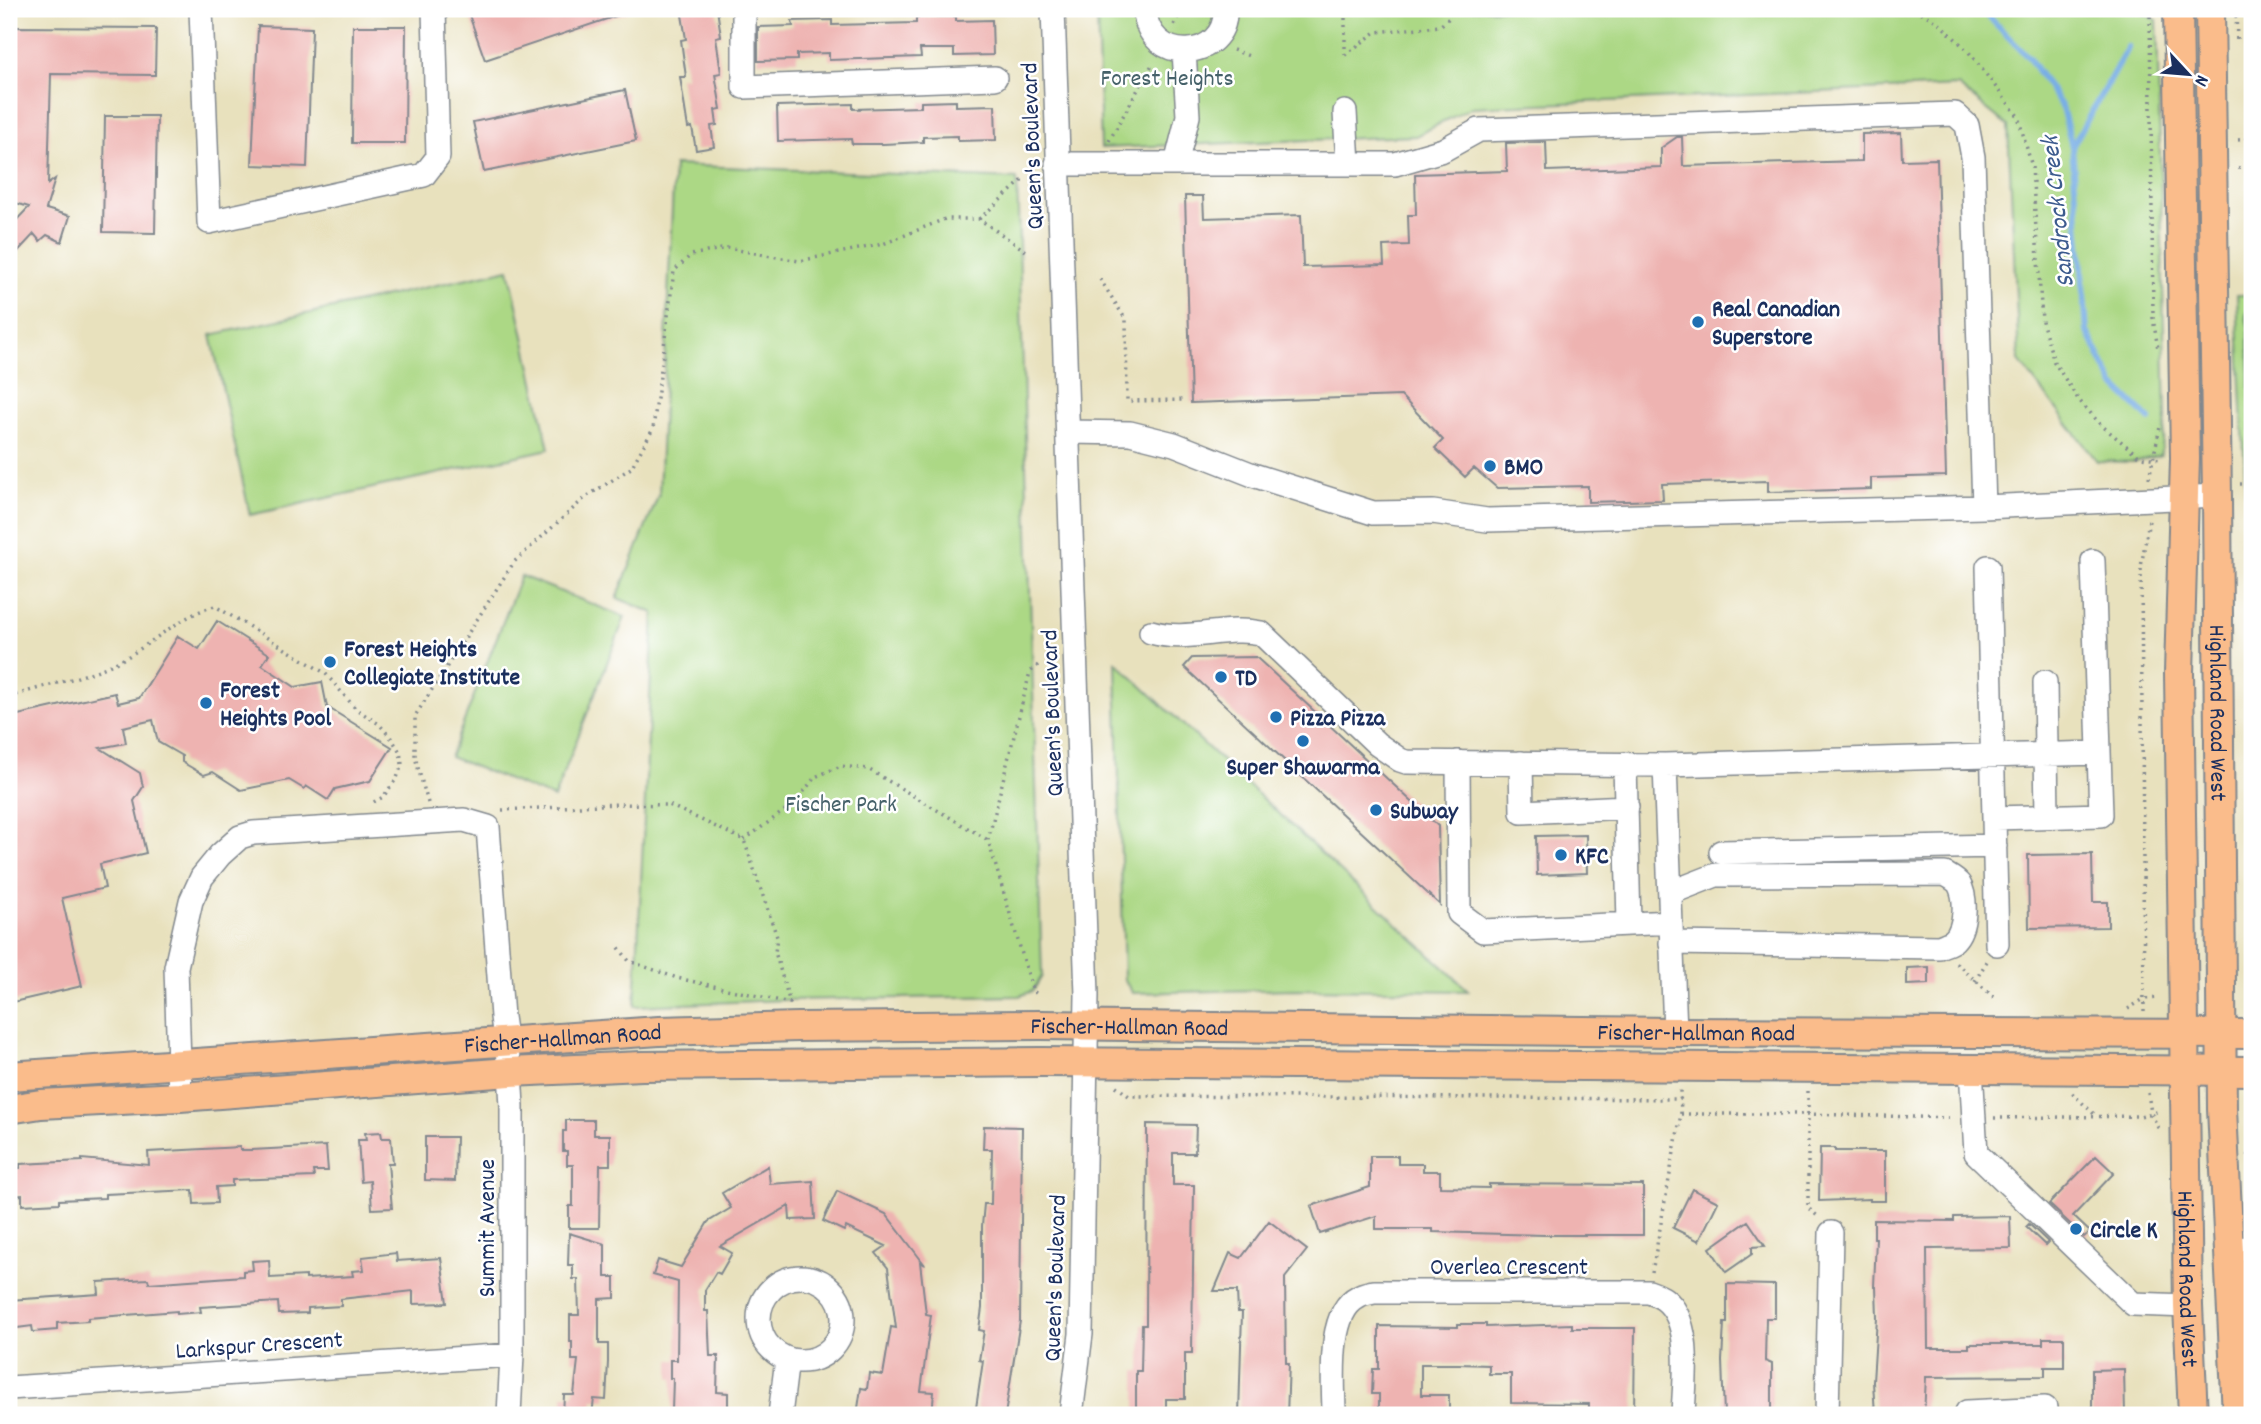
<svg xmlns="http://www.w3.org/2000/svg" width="2261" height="1424" font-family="Dekko,sans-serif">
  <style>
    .green { fill: #acd885; stroke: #648472; stroke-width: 2 }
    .forest { fill: #89b872; stroke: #527468; stroke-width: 2 }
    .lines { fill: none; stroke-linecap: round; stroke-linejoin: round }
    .stream { stroke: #78aee6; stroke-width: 6 }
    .building { fill: #eeb3b1 }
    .minor-casing { stroke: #82888e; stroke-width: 26 }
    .major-casing { stroke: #82888e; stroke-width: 32 }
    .path { stroke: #82888e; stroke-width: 3.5; stroke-dasharray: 2 5; stroke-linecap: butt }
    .minor { stroke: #fff; stroke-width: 23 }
    .major { stroke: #fabc8b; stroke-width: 28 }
    .poi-dot { fill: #1f6fb2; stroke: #fff; stroke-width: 2.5 }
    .labels { text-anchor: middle; stroke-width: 5; stroke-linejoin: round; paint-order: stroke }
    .park-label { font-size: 24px; fill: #46626a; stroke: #fff }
    .street-label { font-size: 24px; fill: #1b2f5e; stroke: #fff }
    .poi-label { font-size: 24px; font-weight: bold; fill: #1b2f5e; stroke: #fff; text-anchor: start }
    .water-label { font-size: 26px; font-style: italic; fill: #3c5b8e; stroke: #fff }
  </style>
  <rect width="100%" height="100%" fill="#fff"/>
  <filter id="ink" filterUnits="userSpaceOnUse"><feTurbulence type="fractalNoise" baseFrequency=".0143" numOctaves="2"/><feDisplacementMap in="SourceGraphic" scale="14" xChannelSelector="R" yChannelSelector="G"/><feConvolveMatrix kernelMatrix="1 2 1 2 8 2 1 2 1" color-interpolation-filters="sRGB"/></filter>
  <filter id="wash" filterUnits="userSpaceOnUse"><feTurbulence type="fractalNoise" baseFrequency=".00686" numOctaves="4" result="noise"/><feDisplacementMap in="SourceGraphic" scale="28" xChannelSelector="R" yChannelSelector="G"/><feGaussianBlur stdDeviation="1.57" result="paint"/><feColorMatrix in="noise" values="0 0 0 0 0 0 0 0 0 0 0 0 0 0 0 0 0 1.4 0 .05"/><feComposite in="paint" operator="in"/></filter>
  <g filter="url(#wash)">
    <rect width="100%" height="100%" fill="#e8e1bd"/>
    <path class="green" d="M1097,9H2133L2157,20L2166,419L2161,455L2134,462L2097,461L2019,361L2008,126L1958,86L1472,107L1416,136L1101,148Z
      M674,165L1017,179L1042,976L1033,991L1019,996L785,1000L635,1006L654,613L617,598L659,494Z
      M509,269L549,449L250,515L211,335Z
      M2237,295H2252V304L2246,316L2249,328L2252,468V859L2249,566Z
      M521,576L625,617L554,798L450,757Z
      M1116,662L1469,991L1297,989L1133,993L1124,980Z"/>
    <path class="forest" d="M2251,304H2252V468L2249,328L2246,316Z"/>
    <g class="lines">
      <path class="stream" d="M1981,9L2029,58L2062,107L2072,147L2087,331L2114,385L2150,420
        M2072,147L2128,47
        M2251,520L2252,523"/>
    </g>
    <g id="blocks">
      <path class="building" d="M477,9H628V12L485,60L468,12Z
        M681,9H717L721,36L716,37L721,73L715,74L721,109L715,110L717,125L711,126L714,147L696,150L692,127L688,128L680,77H686L681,40L686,39Z
        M956,16V21L992,20L993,55L954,56V49H920L921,57L829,60V53L797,54V60L758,61V27L793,26L792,21L832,20V25L916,23V17Z
        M258,26L312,28L307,167L252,165Z
        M353,26H406L405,143H352Z
        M10,27L156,28L155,75L51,74L48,184L55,179L46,209L70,216L62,242L47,235L40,241L34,234L9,261V228L29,207L9,201Z
        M625,90L636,141L484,172L473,122Z
        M956,101V106L995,105L996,140L958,141V136L923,137V142L883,144H852L851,139L778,141L777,106L853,104V109L921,107V102Z
        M105,116H157L155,233L103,232Z
        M1901,133L1902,160L1937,159L1946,476L1871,478V489L1768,492V481L1662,484L1663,500L1588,502V486L1497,488L1474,468L1465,477L1435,448L1443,440L1401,396L1191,403L1185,196H1203L1204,218L1301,215L1303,267L1384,265L1383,246L1409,245L1408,215H1416L1415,174L1507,171L1506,143L1546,142L1547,171L1661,167V148L1677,137H1682L1683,166L1862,161V134Z
        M217,621L269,654L262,665L295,687L322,682L327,707L392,747L370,781L335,789L328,800L306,786L304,789L289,780L241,790L213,772L204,775L182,762V756L158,742L153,720L123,727L126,743L100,748L140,773L143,787L134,801L146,853L100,864L105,888L62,898L82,986L9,1003V717L115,693L118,703L139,698L178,636L199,649Z
        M1256,657L1438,826L1440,905L1184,667L1192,658Z
        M1586,835L1587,873L1537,875L1536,836Z
        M2092,854L2093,902H2108V927L2029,928L2028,855Z
        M1929,967V984L1907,985V968Z
        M566,1120H594V1135H610V1165H600L599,1228H569V1206H573V1165H567V1151H563V1131H566Z
        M1147,1124L1196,1125L1195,1153H1173V1185H1194L1192,1353H1185V1399H1166V1411H1159V1413H1136V1371H1141L1142,1325H1146Z
        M984,1126L1022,1127L1020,1321L1005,1415H977L978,1409L976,1408L983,1361L979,1360L984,1331L979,1330L982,1308V1226L984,1204H991L992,1149H983Z
        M381,1132L382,1138H391L393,1163H388L392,1208L372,1209L370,1181L361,1182L358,1140H366L365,1133Z
        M425,1137H456L455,1181L425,1180Z
        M326,1146L328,1171H313L314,1177L232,1180V1186L216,1187L217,1203L194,1204L193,1190L105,1194V1198L59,1200V1203L22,1205V1195L10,1196L9,1168H20V1164L82,1161V1159L149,1165L148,1152L240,1147V1150H252Z
        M1820,1148H1835V1151H1885V1201H1870V1199L1819,1201Z
        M1370,1156H1398V1164H1423V1171H1440V1187L1489,1188V1184L1643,1185V1235H1545L1433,1232V1229H1376V1216L1320,1234L1311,1206L1370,1187Z
        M2096,1156L2114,1173L2073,1216L2090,1232L2084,1237L2049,1204Z
        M768,1166L770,1184L813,1181L815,1219L790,1220L789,1206L720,1246L732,1253L720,1274L716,1272L705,1290V1311H708L710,1356H718L717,1392L728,1393V1415H683V1411H672L673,1378H670V1360H677L678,1282L653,1275L658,1260L681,1267L708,1222L731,1208L722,1193Z
        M1692,1189L1718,1202L1699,1241L1673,1228Z
        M837,1191L886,1214L925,1265L920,1262L926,1314L931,1315L921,1391L934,1392L932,1415H857L861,1388L867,1389L869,1373L883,1375L891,1327L896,1328L888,1268L876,1253L886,1246L846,1227L844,1231L823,1221Z
        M2010,1216L2011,1248L1927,1249L1928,1348H1969V1344H2043V1338H2064V1367H2045V1376L1926,1377L1924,1415H1875L1873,1382L1877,1318L1876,1287H1874L1876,1238H1874V1220L1954,1221V1217Z
        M1269,1221L1307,1250L1285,1278L1286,1363H1289L1287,1415H1239L1242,1312H1238L1237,1291H1214L1230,1253L1241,1258Z
        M1748,1221L1765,1246L1752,1247V1254L1726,1272L1710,1248Z
        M2029,1224L2048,1242L2045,1245L2026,1227Z
        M569,1233L605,1244V1277H615V1298L599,1299V1344H608V1362L606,1400L594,1399L592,1415H563L564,1395H574L578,1360H572V1342H570V1315H579L578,1279H573V1265H568Z
        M396,1253L397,1261L441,1258L447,1303L413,1304V1291L341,1299V1306L308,1308V1313L279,1314L278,1302L200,1307L201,1312L177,1314V1311L88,1318V1321L57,1323V1330L33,1332L32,1326L9,1329V1300L99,1294L98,1282L148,1279L149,1283L243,1276V1271L253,1270L252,1261L269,1260L270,1278L306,1276V1279L353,1276L352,1271L364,1270L362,1257Z
        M1727,1284L1775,1285V1318H1766L1765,1361L1772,1364V1415H1724L1722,1361L1724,1323H1727Z
        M1458,1324H1486V1327L1572,1324V1328H1635L1634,1415H1589V1404L1511,1403V1374H1489V1365L1458,1364H1421V1395H1449V1413L1379,1415V1394H1372L1373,1369H1379V1326L1458,1327Z
        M2124,1369L2125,1415H2092V1370Z"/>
    </g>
  </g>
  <g filter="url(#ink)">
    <use href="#blocks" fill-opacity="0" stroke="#82888e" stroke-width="2"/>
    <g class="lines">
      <g class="minor-casing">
        <path id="minor" d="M201,9L209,222L424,175L438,157L434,9
          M744,9V87L995,78
          M1053,9L1087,995L1081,1334L1071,1415
          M1145,9C1146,66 1228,62 1225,9
          M1345,112L1348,164
          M1057,164H1395L1443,150L1479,130L1955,114L1967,125L1973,157L1984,507
          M1176,164L1188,116L1184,51
          M1068,432L1130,433L1174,444L1253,475L1373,513L1433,512L1487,520L1984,507L2217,496
          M1988,567L1997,944
          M1151,632C1188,643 1225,625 1261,633L1377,744L1400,760L1406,762L1665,765L2099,753
          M2045,682L2047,816
          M1458,762L1459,913L1483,931L1671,922
          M1521,763L1522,812L1627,807
          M1625,764L1629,924
          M1665,765L1675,1032
          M1994,818L2101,815L2093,561
          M1721,852L1995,846
          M1670,893L1716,875L1945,874C1950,877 1956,880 1959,884C1967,898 1966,928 1954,940C1951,943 1943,945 1939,947L1671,943
          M1971,1069L1976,1153L2133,1304L2188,1306
          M180,1097L176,967L191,901L202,877L220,855L240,837L253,833L464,820L488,827L502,1017L510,1072L512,1106V1355L509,1415
          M2228,1249L2252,1248
          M759 1319a42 42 0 1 1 84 0a42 42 0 1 1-84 0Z
          M9,1388L512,1355
          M1967,1412L2045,1408V1415
          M780,1415L787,1359
          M1334,1415C1334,1385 1326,1313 1358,1297C1362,1294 1369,1293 1374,1292H1649C1654,1294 1660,1296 1664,1299C1694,1321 1684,1383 1683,1415
          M1827,1415L1831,1233"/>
      </g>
      <g class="major-casing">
        <g id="major">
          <path id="s1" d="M2178,9L2185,458L2179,673L2188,1306L2193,1415"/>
          <path id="s2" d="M2210,9L2217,496L2222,1109L2237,1415"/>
          <path id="s3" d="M9,1076L659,1031L798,1027L1040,1025L1675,1032L2252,1034"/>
          <path d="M9,1109L41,1104L180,1097L510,1072L642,1066L1041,1062L2252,1071"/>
        </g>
      </g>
      <path class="path" d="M1915,9L1939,23L1968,51L2018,116L2032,167L2042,321L2054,362L2078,399L2101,425L2140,457L2161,459
        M2150,9L2153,318L2158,349
        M2236,9L2237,44
        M1174,25L1182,9
        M1233,50L1249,56
        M1345,55L1376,32L1440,26L1449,18V9
        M1345,55V9
        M2238,140L2252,139
        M1109,141L1153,63
        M2238,168H2252
        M979,219L1024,179
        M1100,279L1126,320L1127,401L1185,400
        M2149,478L2160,427
        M2240,484H2252
        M1038,665L1030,672L988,840L1033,991L1040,996
        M9,697C46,685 93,676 127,657C156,640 182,615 215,606L325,673L356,709L379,724L392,739L400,752L402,764L397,778L383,797L372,803
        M428,803L415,757V716L514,562L586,497L631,468L653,429L674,271L691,255L727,248L799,261L883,244L945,219H979L1026,251
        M502,810L619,804L669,805L744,840L777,937L775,952L790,1003L677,978L629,961L617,945
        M744,840L795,803L815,777L841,766L868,769L988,840
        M2246,954L2252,968
        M1956,963L1996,999
        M1975,981L1987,961
        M2128,1009L2144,999L2159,998
        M2144,1012L2141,567L2149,520
        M1116,1086L1129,1096L1681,1099
        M1808,1091V1208L1820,1218
        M2072,1093L2095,1115
        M2148,1093L2151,1113L2160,1132
        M1681,1114H1807L1952,1118
        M1994,1118L2140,1116L2161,1111
        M2248,1156L2252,1148
        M1652,1272L1681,1114L1680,1090"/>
      <use href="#minor" class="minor"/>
      <use href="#major" class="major"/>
    </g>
  </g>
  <g class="poi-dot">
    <circle cx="1698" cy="322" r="7"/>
    <circle cx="1490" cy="466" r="7"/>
    <circle cx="330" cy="662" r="7"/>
    <circle cx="1221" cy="677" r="7"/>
    <circle cx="206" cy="703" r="7"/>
    <circle cx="1276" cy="717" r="7"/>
    <circle cx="1303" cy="741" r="7"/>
    <circle cx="1376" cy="810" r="7"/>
    <circle cx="1561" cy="855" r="7"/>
    <circle cx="2076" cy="1229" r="7"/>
  </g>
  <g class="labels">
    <g class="park-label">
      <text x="1167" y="85">Forest Heights</text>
      <text x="841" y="811">Fischer Park</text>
    </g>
    <g class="street-label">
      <text transform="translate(1031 146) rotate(-92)" y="8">Queen's Boulevard</text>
      <text dy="8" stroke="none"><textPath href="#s2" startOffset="704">Highland Road West</textPath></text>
      <text transform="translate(1051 713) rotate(-92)" y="8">Queen's Boulevard</text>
      <text dy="8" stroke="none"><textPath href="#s3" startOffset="1122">Fischer-Hallman Road</textPath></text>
      <text dy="8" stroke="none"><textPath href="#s3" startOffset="1689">Fischer-Hallman Road</textPath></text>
      <text dy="8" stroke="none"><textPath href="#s3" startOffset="555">Fischer-Hallman Road</textPath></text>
      <text transform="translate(486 1228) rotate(-90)" y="8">Summit Avenue</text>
      <text x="1509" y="1274">Overlea Crescent</text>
      <text transform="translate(1054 1278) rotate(-88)" y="8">Queen's Boulevard</text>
      <text dy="8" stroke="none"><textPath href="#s1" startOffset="1270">Highland Road West</textPath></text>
      <text transform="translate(259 1344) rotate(-4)" y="8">Larkspur Crescent</text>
    </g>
    <g class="poi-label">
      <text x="1712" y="316">Real Canadian<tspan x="1712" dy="28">Superstore</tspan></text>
      <text x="1504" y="474">BMO</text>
      <text x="344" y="656">Forest Heights<tspan x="344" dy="28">Collegiate Institute</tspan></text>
      <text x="1235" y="685">TD</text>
      <text x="220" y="697">Forest<tspan x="220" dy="28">Heights Pool</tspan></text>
      <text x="1290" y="725">Pizza Pizza</text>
      <text x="1303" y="774" text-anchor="middle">Super Shawarma</text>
      <text x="1390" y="818">Subway</text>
      <text x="1575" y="863">KFC</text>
      <text x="2090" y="1237">Circle K</text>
    </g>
    <g class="water-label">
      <text transform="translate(2056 212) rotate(-96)" y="9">Sandrock Creek</text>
    </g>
  </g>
  <rect width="2261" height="1424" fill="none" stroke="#fff" stroke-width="35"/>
  <g transform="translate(2188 74) rotate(116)" stroke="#ffffff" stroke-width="5" paint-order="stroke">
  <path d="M0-5L12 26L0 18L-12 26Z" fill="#1b2f5e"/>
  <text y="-10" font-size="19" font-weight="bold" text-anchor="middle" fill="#1b2f5e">N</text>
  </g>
</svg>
